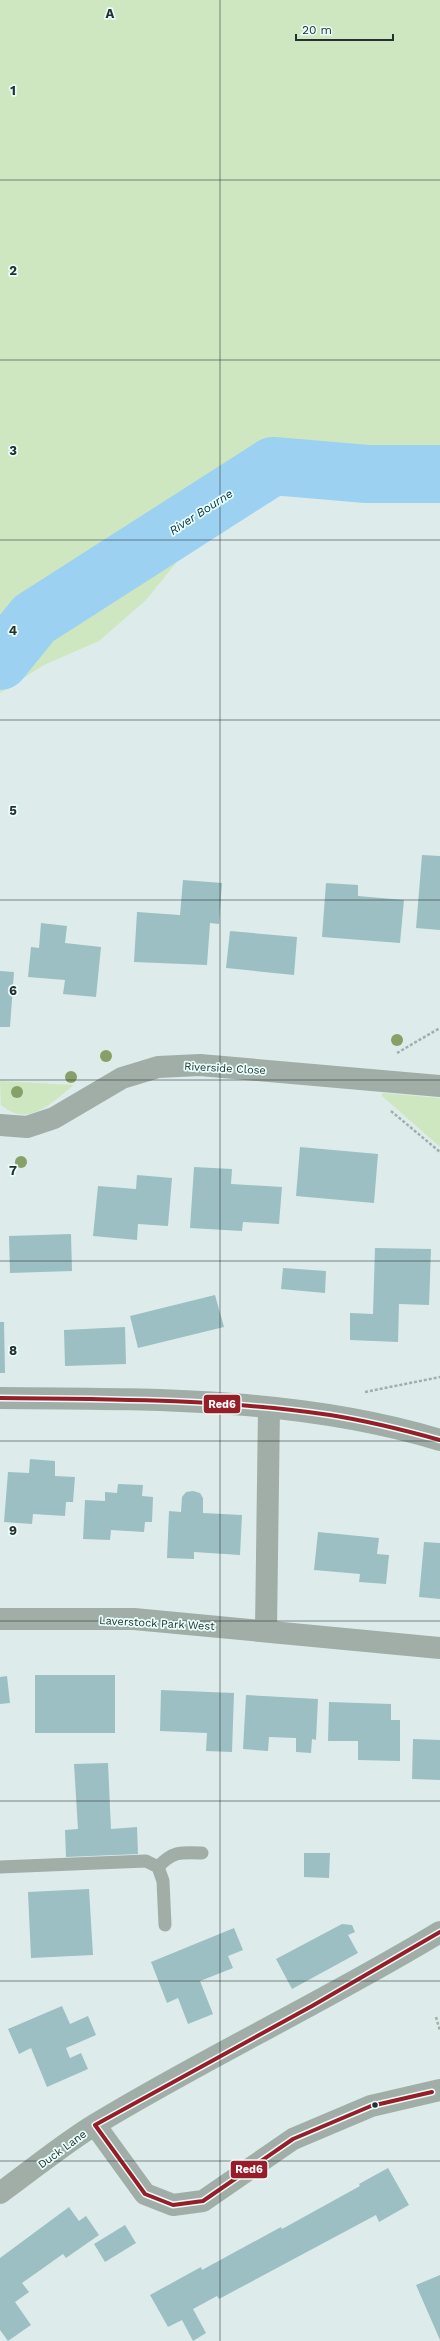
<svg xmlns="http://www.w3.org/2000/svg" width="440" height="2341" font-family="'Work Sans',sans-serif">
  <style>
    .green { fill: #cee7c0 }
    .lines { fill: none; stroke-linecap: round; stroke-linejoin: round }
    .river { stroke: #9dd1f2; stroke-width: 58 }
    .building { fill: #9cbfc3 }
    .path { stroke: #a2aea9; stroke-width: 2.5; stroke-dasharray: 3 2; stroke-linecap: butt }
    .service { stroke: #a0aea7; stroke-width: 13 }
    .minor { stroke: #a0aea7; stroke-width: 22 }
    .tertiary { stroke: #a0aea7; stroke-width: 22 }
    .bus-1-casing { stroke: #e8fefa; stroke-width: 7 }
    .bus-1 { stroke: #991d29; stroke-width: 4 }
    .tree { fill: #87a069 }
    .grid { fill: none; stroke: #26302f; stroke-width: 1; stroke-opacity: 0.55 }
    .bus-dot { fill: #26302f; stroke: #e8fefa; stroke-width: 1.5 }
    .labels { text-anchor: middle; stroke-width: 3.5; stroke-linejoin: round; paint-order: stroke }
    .street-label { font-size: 11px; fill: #26302f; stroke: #e8fefa }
    .water-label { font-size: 12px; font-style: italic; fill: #092f48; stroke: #e8fefa }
    .grid-label { font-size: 13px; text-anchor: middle; font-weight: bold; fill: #26302f; stroke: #e8fefa; stroke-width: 3.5; stroke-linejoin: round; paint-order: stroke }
    .line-badge { stroke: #e8fefa; stroke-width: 1.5 }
    .badge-label { font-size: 11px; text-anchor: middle; font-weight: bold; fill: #fff }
  </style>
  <rect width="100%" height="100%" fill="#ddecea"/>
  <path class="green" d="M0,0H440V486L277,482L197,537L146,600L99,641L44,665L0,693Z
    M0,1081L74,1085C52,1102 28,1129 1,1105Z
    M382,1093L440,1098V1147L382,1096Z"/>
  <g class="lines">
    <path class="river" d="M0,661L34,619L273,466L367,474H440"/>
  </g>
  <path class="building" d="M422,855L440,856V930L416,928Z
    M183,880L222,883L219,924L210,923L207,965L134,962L137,912L180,915Z
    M326,883L358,885V896L404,900L400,943L322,937Z
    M41,923L67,926L65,943L101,947L96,997L63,994L65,980L28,977L31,947L39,948Z
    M230,931L297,937L294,975L226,968Z
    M0,971L14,972L10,1027H0Z
    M300,1147L378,1154L374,1203L296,1196Z
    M194,1167L232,1169L231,1184L282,1187L279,1224L243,1222L242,1231L190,1228Z
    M137,1175L172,1178L168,1226L138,1224L137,1240L93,1236L98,1186L136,1189Z
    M71,1234L72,1271L10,1273L9,1236Z
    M375,1248L431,1249L429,1305L399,1304L398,1342L350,1340V1313L373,1314Z
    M283,1268L326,1271L325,1293L281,1289Z
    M215,1295L224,1327L138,1348L130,1316Z
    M0,1322H4L5,1373H0Z
    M125,1327L126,1364L65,1366L64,1330Z
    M30,1459L55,1461V1476L75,1477L73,1502H66L65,1516L33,1514L32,1524L4,1522L8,1472L29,1473Z
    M118,1484L143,1485L142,1496L153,1497L152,1522H145L144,1532L111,1530L110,1540L83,1539L85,1500L105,1501V1492L117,1493Z
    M193,1491L200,1493L203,1498V1513L242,1515L240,1555L194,1552V1559L167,1558L169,1511L181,1512L182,1497L186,1492Z
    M318,1532L379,1538L377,1554L389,1555L386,1584L359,1582L360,1574L314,1570Z
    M424,1542L440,1543V1599L419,1597Z
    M35,1675H115V1733H35Z
    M7,1676L10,1703L0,1704V1677Z
    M161,1690L234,1693L232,1752L206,1751L207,1733L160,1731Z
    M246,1695L318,1699L316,1740L312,1739L311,1753L296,1752V1738L269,1737L268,1751L243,1749Z
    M329,1702L391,1704V1720H400V1761L358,1760V1741H328Z
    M413,1739L440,1740V1780L412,1779Z
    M108,1763L111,1829L137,1827L138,1854L66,1857L65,1830L78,1829L74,1764Z
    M304,1853H330L329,1878L304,1877Z
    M89,1889L93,1955L31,1958L28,1892Z
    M342,1924L352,1925L355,1932L348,1935L358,1953L292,1989L276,1959Z
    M234,1928L243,1950L228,1956L233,1968L200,1981L213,2014L188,2024L178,1998L167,2003L151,1962Z
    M62,2006L70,2024L88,2016L96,2035L66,2048L70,2058L81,2053L88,2069L47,2087L31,2048L19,2054L8,2029Z
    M388,2168L409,2205L379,2222L376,2215L219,2299L217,2296L193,2309L206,2333L193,2341L182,2320L168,2327L150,2295L201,2267L202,2270L281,2227L282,2229L360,2186L359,2184Z
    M69,2207L79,2221L86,2216L99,2235L66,2258L63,2254L22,2283L29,2292L15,2302L31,2325L8,2341L0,2330V2258Z
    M125,2225L136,2243L105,2262L94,2244Z
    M440,2275V2340L416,2285Z"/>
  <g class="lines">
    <path class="path" d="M397,1053L440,1028
      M391,1111L440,1152
      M365,1392L440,1377
      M436,2017L440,2031"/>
    <path class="service" d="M0,1867L146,1861L158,1867L163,1881L165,1925
      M158,1867C173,1851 181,1852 202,1853"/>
    <path class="minor" d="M0,1125L27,1127L54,1118L122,1078L158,1067L200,1065L440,1086
      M0,1619H134L440,1648
      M266,1630L269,1408
      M95,2125L145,2194L173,2205L203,2201L293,2139L371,2106L440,2090
      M0,2193C32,2170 63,2144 96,2124C208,2056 328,2000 440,1932"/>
    <path class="tertiary" d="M0,1398C147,1399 298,1397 440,1440"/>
    <g class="bus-1-casing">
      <path id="bus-1" d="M0,1398C110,1399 221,1399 330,1415C368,1421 404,1430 440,1440
        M95,2125L145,2194L173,2205L203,2201L293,2139L371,2106L432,2092
        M95,2125L312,2006L440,1932"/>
    </g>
    <use href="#bus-1" class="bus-1"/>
  </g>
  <g class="tree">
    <circle cx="397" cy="1040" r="6"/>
    <circle cx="106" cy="1056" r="6"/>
    <circle cx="71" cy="1077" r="6"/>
    <circle cx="17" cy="1092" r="6"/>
    <circle cx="21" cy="1162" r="6"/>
  </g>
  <path class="grid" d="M220,0V2341M0,180H440M0,360H440M0,540H440M0,720H440M0,900H440M0,1080H440M0,1261H440M0,1441H440M0,1621H440M0,1801H440M0,1981H440M0,2161H440"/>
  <circle class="bus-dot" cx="375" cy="2105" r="3.5"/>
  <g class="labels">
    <g class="street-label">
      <text transform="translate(225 1068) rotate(3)" y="4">Riverside Close</text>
      <text transform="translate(157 1623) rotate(3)" y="4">Laverstock Park West</text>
      <text transform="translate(62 2149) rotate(-36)" y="4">Duck Lane</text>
    </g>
    <g class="water-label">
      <text transform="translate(201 512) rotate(-33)" y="4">River Bourne</text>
    </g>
  </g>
  <g class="grid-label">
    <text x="110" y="18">A</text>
    <text x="13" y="95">1</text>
    <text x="13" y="275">2</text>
    <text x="13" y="455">3</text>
    <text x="13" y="635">4</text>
    <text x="13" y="815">5</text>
    <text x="13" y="995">6</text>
    <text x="13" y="1175">7</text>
    <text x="13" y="1355">8</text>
    <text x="13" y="1535">9</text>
  </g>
  <g class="line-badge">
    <rect x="203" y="1394" width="38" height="20" rx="4" fill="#991d29"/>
    <rect x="230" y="2160" width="38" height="19" rx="4" fill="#991d29"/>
  </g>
  <g class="badge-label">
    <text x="222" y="1408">Red6</text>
    <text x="249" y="2173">Red6</text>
  </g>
  <path d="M296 34v6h97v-6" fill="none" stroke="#26302f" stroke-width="2"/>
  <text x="302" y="34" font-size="12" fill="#26302f" stroke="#e8fefa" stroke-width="3" paint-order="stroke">20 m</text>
</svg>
